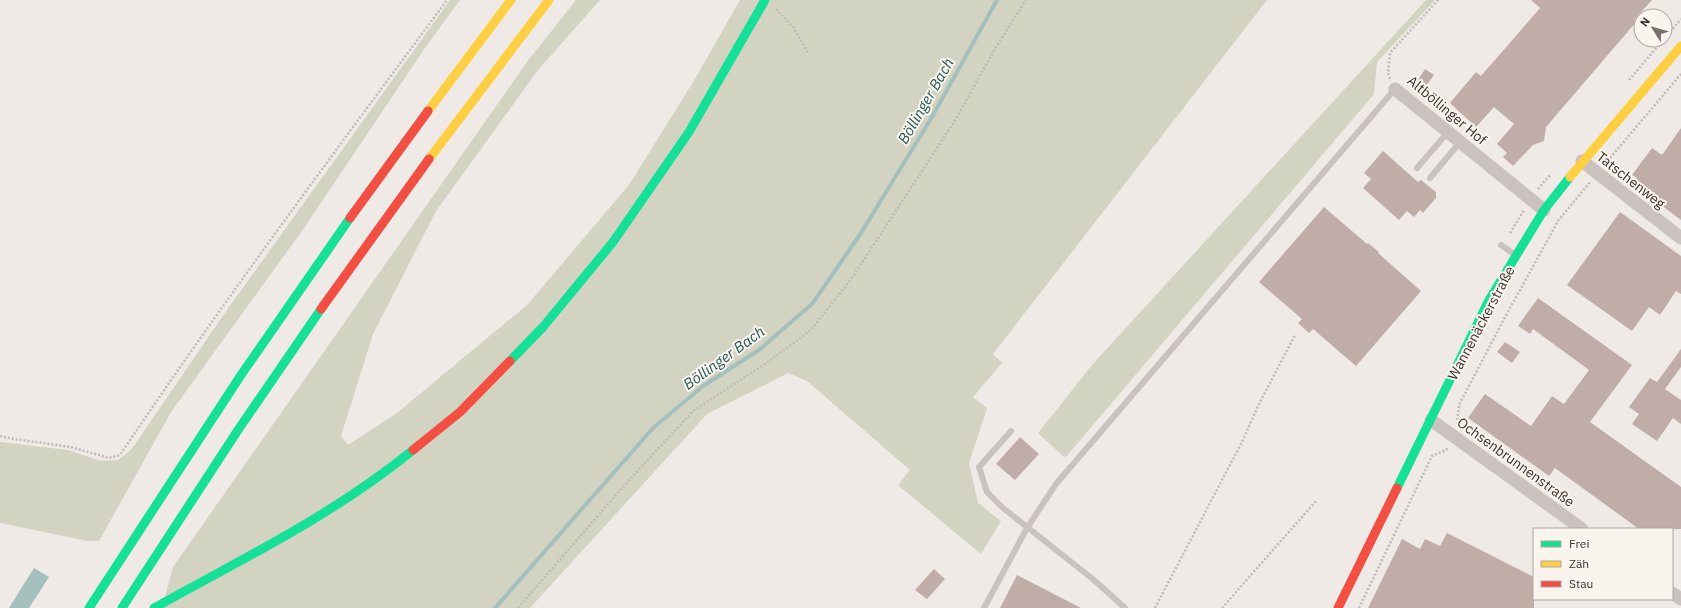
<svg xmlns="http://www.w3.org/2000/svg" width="1681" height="608" font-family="'IBM Plex Sans',sans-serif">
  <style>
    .green { fill: #d2d3c1 }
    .water { fill: #a3c0bd }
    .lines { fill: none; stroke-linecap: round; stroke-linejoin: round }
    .stream { stroke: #a3c0bd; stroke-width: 4 }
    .building { fill: #c1ada8 }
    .path { stroke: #c1bab7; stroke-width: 2.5; stroke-dasharray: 2 2; stroke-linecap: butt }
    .lane { stroke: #c9c2be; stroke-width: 6 }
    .street { stroke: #c9c2be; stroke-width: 13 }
    .fast { stroke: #16e098; stroke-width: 9 }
    .slow { stroke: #ffcf43; stroke-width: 9 }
    .jam { stroke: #f24e42; stroke-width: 9 }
    .labels { text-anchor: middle; stroke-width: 4; stroke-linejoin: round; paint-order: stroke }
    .street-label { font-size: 14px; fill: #3a2f2c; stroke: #faf4ef }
    .water-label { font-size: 15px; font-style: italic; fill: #235957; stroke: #faf4ef }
  </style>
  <rect width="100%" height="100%" fill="#efeae6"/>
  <path class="green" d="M450,0H460L427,45L304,228L171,412L99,541H88L0,523V442L68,450L101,461L118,460L131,450L229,307Z
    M576,0H600L538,70L436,211L373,334L341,436L348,445L397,413L527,305L629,185L695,79L740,0H1267L993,354L1002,363L973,397L987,408L969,463L978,503L1001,521L981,554L898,485L910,470L807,381L788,373L707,414L530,608H162L173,567L527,62Z
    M1426,0H1435L1377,62L1374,94L1065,458L1038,433L1092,365Z"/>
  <path class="water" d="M34,568L49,577L29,608H9Z"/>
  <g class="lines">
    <path class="stream" d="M495,608L653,428L703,386L759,350L812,304L861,233L932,117L997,0"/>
  </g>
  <path class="building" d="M1531,0H1652L1634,20L1636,22L1546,127L1544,141L1533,145L1513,166L1503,157L1507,153L1497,144L1514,124L1494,107L1476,127L1450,103L1476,72L1481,76L1540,8Z
    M1425,69L1434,75L1424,89L1416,83Z
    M1681,128V220L1633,184L1637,178L1632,175L1652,148L1662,155Z
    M1383,151L1418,182L1421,180L1436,192V198L1423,213L1420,210L1414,217L1407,211L1399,220L1363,188L1371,179L1364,173Z
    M1324,207L1367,244L1368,243L1379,252L1378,253L1421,291L1356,366L1313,329L1309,333L1298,323L1302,319L1259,282Z
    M1620,212L1681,256V294L1676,291L1660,315L1649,307L1632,331L1567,285Z
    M1538,298L1632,365L1590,422L1681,487V529H1639L1555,468L1549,476L1468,418L1485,394L1531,426L1552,396L1564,404L1589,370L1533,329L1530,334L1518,326Z
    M1505,342L1520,352L1512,363L1497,352Z
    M1681,349V367L1665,389L1681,400V424L1673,418L1657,441L1632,424L1639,414L1629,407L1650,378L1657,382Z
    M1020,437L1039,454L1015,480L996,464Z
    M1447,533L1534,577V608H1368L1402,539L1420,549L1425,539L1440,546Z
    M934,569L945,579L927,599L915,590Z
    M1017,575L1081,608H1000Z"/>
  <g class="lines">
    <path class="path" d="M776,9L794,28L808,53
      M1665,38L1681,19
      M1390,79L1388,73L1390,53L1438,0
      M1629,80L1663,40
      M1605,164L1681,74
      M1538,189L1550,175
      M1510,233L1524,210
      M1457,424L1459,405L1503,321L1558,221L1591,181
      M0,436L14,439L71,447L109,458L120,455C224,300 336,150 447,0
      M518,608L621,489L693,411L765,364L811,330L852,278L954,122L996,47L1026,0
      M1155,608L1243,440L1258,406L1295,335
      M1222,608L1316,501
      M1359,608L1432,456L1446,450L1448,447"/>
    <path class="lane" d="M1417,168L1448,132
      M1430,178L1460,142
      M1501,245L1515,255
      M1011,431L979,467L987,492L1003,508L1094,580L1125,608
      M984,608L1027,528L1056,484L1395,89"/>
    <path class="street" d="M1395,89L1544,210
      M1582,161L1681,238
      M1431,420L1582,529
      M1672,593L1681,599"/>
    <path class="fast" d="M510,361L543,327L613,242L689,132L765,0
      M1397,488L1489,300L1544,210L1570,177
      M89,608L241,375L350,218
      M122,608L238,430L321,309
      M154,608C242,559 335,514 413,450"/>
    <path class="slow" d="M428,111L511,0
      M429,159L549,0
      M1570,177L1681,46"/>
    <path class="jam" d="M350,218L428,111
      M321,309L429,159
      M413,450L460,412L510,361
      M1338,608L1397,488"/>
  </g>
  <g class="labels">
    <g class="street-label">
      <text transform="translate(1447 110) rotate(40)" y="5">Altböllinger Hof</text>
      <text transform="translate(1631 180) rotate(38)" y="5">Tatschenweg</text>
      <text transform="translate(1481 323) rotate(-62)" y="5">Wannenäckerstraße</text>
      <text transform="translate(1516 462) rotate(36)" y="5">Ochsenbrunnenstraße</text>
    </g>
    <g class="water-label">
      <text transform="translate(926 101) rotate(-60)" y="5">Böllinger Bach</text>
      <text transform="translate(724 358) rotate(-36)" y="5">Böllinger Bach</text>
    </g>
  </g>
  <rect x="1533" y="528" width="140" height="72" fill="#faf4ef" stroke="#ada5a1"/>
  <rect x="1541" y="541" width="20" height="6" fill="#16e098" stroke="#ada5a1"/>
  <text x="1569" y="548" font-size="12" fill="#3a2f2c">Frei</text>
  <rect x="1541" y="561" width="20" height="6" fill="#ffcf43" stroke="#ada5a1"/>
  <text x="1569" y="568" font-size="12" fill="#3a2f2c">Zäh</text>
  <rect x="1541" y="581" width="20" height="6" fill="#f24e42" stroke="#ada5a1"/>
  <text x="1569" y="588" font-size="12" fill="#3a2f2c">Stau</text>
  <g transform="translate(1653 28) rotate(307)"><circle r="19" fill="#faf4ef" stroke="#ada5a1"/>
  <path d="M0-3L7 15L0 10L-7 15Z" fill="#79706d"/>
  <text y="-6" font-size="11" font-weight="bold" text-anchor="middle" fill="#3a2f2c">N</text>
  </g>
</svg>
